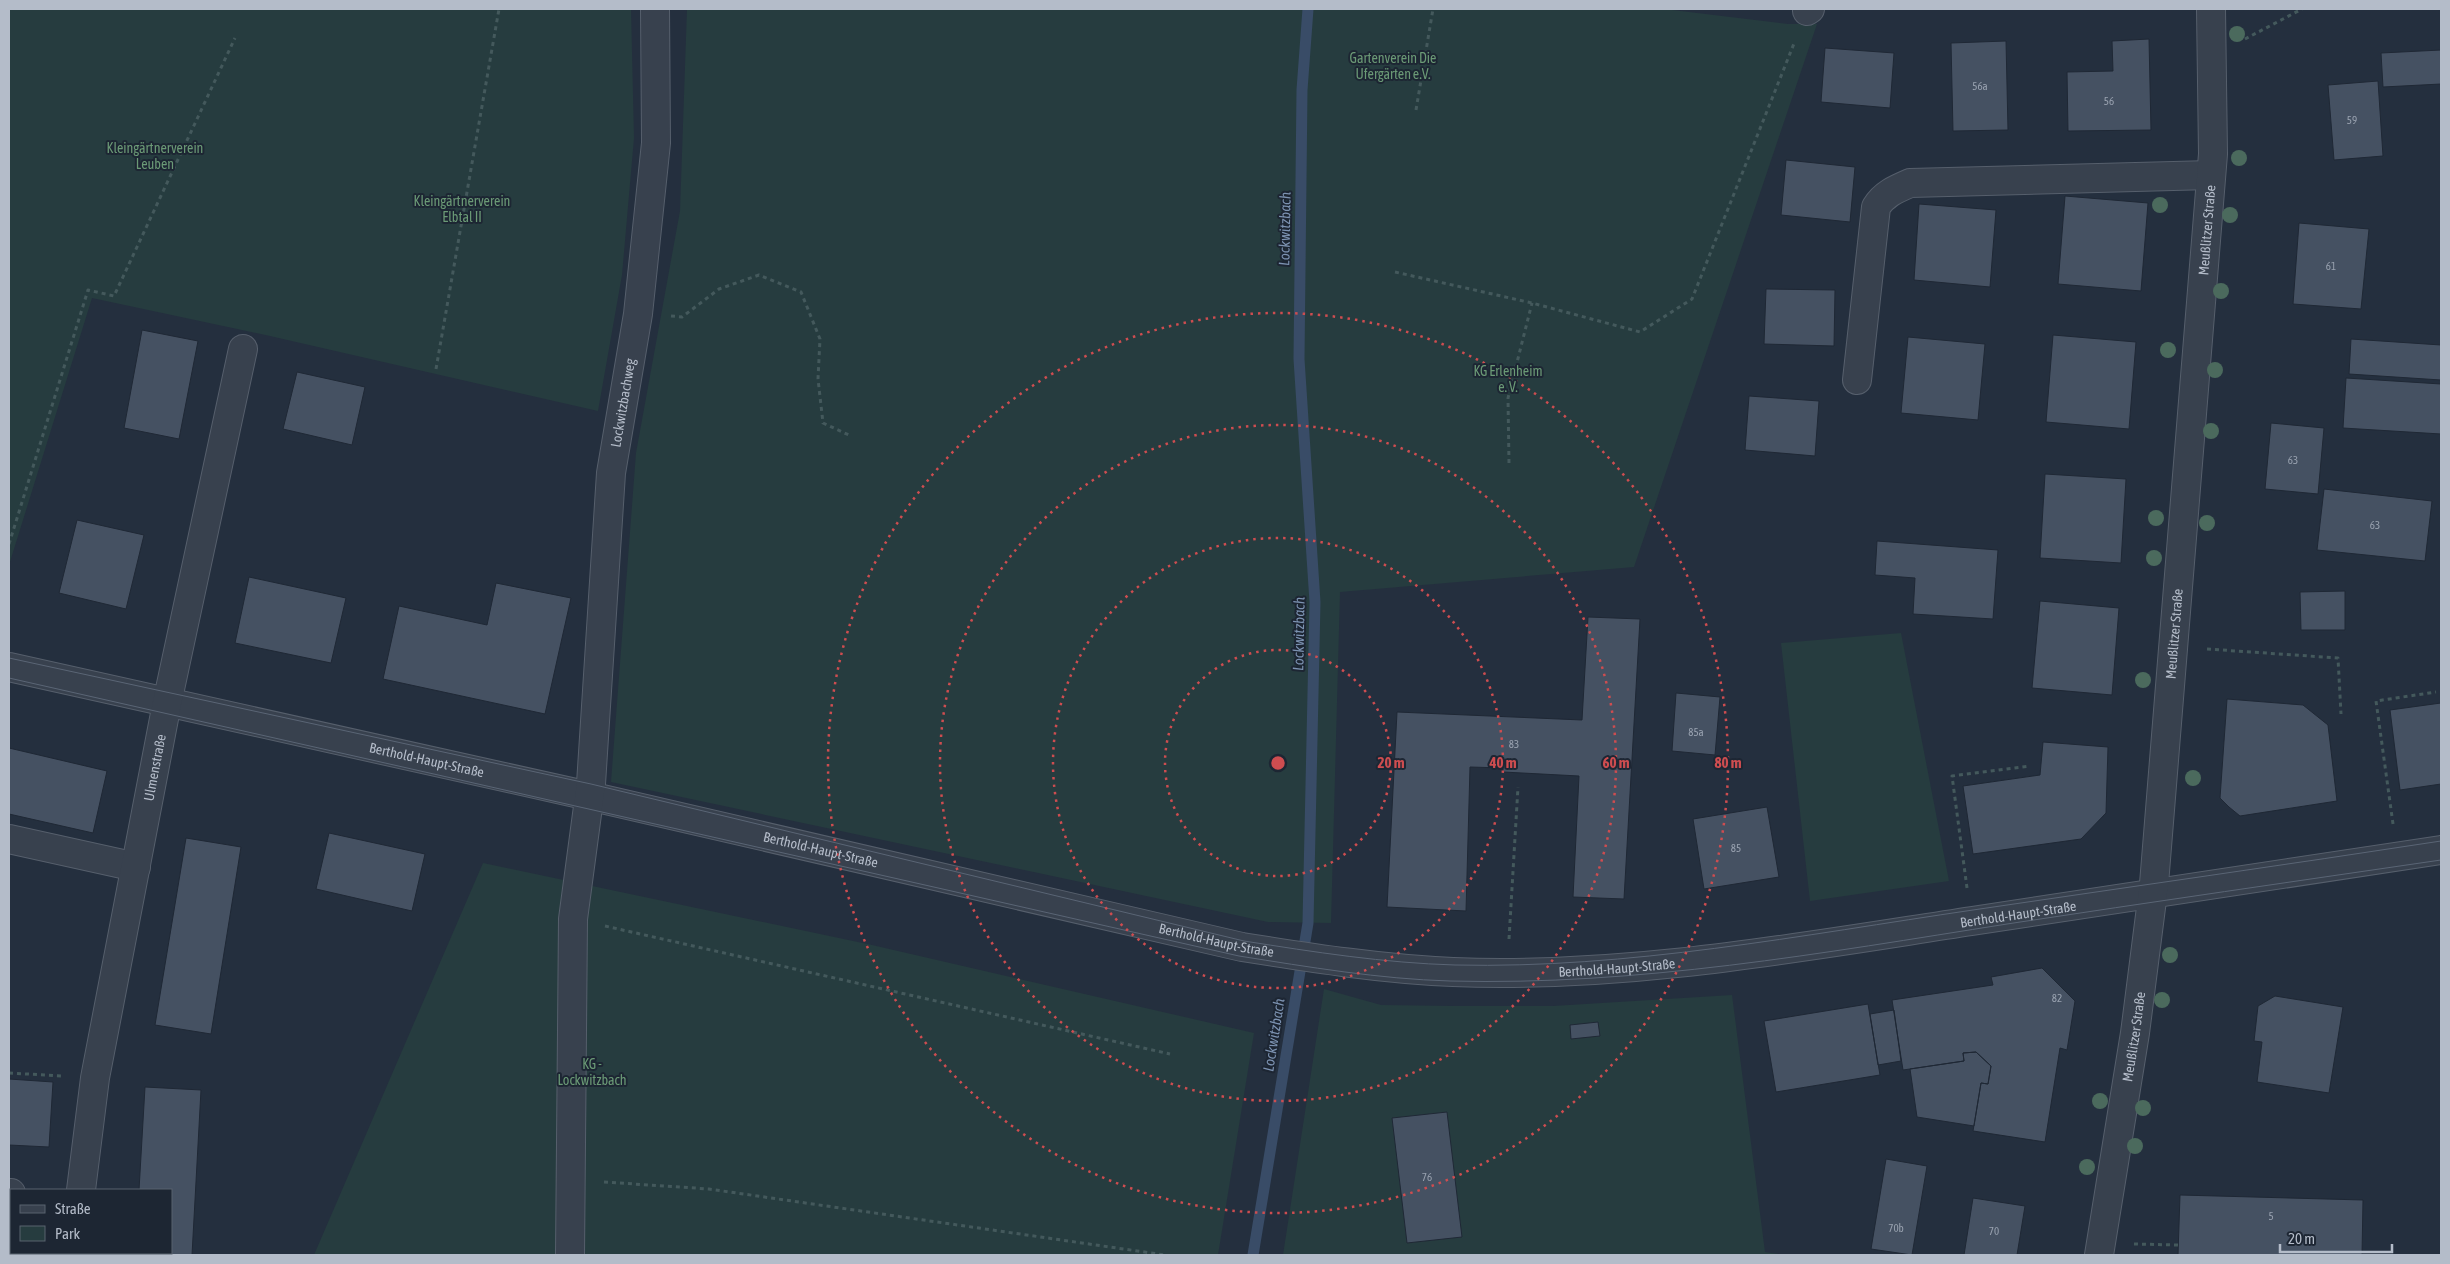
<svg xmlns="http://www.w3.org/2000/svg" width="2450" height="1264" font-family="'Asap Condensed',sans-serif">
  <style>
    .green { fill: #263c3f }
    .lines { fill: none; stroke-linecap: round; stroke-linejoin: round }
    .stream { stroke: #394c67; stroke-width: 11 }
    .building { fill: #455162; stroke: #1f2835 }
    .minor-casing { stroke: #565f6c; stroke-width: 30 }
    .path { stroke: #44595c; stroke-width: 3; stroke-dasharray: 4 4; stroke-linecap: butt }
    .minor { stroke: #38414e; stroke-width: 28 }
    .tram { stroke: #5a6575; stroke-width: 1 }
    .tree { fill: #4b6a5d }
    .ring { fill: none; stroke: #ce4d50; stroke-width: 2.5; stroke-dasharray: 2.5 5 }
    .labels { text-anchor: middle; stroke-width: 4; stroke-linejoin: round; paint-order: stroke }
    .number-label { font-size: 11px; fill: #98a1af }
    .park-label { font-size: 14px; fill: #6b9a76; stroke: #1d2633 }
    .street-label { font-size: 14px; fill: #b4bcc9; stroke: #1d2633 }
    .water-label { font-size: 15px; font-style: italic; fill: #7c92b1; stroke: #1d2633 }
    .centre { fill: #ce4d50; stroke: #1d2633; stroke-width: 2.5 }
    .ring-label { font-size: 15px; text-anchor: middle; font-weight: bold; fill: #ce4d50; stroke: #1d2633; stroke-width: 4; stroke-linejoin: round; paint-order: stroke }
  </style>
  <rect width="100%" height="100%" fill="#242f3e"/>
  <path class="green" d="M9,9H631L634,138L622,275L598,411L270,336L92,298L9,565Z
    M687,9H1664L1788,24H1817L1634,567L1340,592L1331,923L1268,922L611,782L636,453L680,211Z
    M1901,633L1949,881L1810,901L1781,643Z
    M483,863L872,945L1254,1033L1218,1255H314Z
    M1324,989L1381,1005L1454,1006H1553L1732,995L1765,1252L1784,1255H1283Z"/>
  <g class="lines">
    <path class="stream" d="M1253,1255L1308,923L1315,602L1299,359L1302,90L1308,9"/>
  </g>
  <path class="building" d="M2149,39L2151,130L2068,131L2067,72L2113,71L2112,41Z
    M2006,41L2008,130L1953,131L1951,43Z
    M1825,48L1894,53L1890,108L1821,102Z
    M2441,50V84L2383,87L2381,53Z
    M2378,81L2383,156L2334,160L2328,85Z
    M1786,160L1855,167L1850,222L1781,215Z
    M2065,196L2148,203L2141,291L2058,284Z
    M1919,204L1996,210L1990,287L1914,280Z
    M2299,223L2369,229L2361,309L2293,304Z
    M1766,289L1835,290L1834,346L1764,344Z
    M142,330L198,341L179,439L124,428Z
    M2053,335L2136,342L2129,429L2046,422Z
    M1908,337L1985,344L1978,420L1901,413Z
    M2351,339L2441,345V380L2349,374Z
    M297,372L365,387L352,445L283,429Z
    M2346,378L2441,384V434L2343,428Z
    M1749,396L1819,401L1815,456L1745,450Z
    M2271,423L2324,428L2318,494L2265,489Z
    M2045,474L2126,479L2121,563L2040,558Z
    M2324,489L2432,501L2425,561L2317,550Z
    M77,520L144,535L126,609L59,593Z
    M1877,541L1998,550L1993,619L1913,614L1915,578L1875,575Z
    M249,577L346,598L331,663L235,643Z
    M496,583L571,598L545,714L383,679L399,606L487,625Z
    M2345,591V630H2301L2300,592Z
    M2040,601L2119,608L2112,695L2032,688Z
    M1588,617L1640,619L1624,899L1573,897L1579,776L1503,772V768L1470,767L1466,911L1387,907L1397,712L1582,720Z
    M1676,693L1720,697L1715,755L1672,751Z
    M2227,699L2303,705L2328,725L2337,801L2240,816L2229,807L2220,798Z
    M2441,703V784L2400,790L2390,710Z
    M2043,742L2108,747L2106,813L2081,839L1973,854L1963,786L2040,775Z
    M9,748L107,771L93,833L9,814Z
    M1767,807L1779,877L1704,889L1693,819Z
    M329,833L425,854L412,911L316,889Z
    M186,838L241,847L211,1034L155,1025Z
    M2042,968L2075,1001L2067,1050L2060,1048L2045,1142L1973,1131L1981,1083L1988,1084L1991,1066L1976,1052L1963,1053L1964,1061L1903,1070L1892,1000L1993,985L1991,977Z
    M2275,996L2343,1007L2329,1093L2257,1082L2262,1042L2254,1041L2258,1006Z
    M1868,1004L1880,1075L1776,1092L1764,1021Z
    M1894,1010L1901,1061L1878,1065L1870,1014Z
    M1598,1022L1600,1036L1571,1039L1570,1025Z
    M1976,1052L1991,1066L1988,1084L1981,1083L1974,1126L1917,1117L1910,1069L1964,1061L1963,1053Z
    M9,1079L53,1082L49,1147L9,1145Z
    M145,1087L201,1090L192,1255H136V1253H171V1190H139Z
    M1447,1112L1462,1237L1407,1243L1392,1118Z
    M1886,1159L1927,1166L1912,1255L1871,1249Z
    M2180,1195L2363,1200L2362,1255H2178Z
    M1973,1198L2025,1206L2017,1255H1964Z"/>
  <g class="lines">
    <g class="minor-casing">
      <g id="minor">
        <path d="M1807,11L1810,9"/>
        <path d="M1857,380L1876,207C1884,194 1896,189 1910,183L2211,175"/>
        <path id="s1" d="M9,667L589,796L1242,947C1312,958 1382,969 1453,972C1627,979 1801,947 1972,921C2129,898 2285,874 2441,850"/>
        <path d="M9,839L136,867"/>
        <path id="s2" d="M81,1190L95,1078L167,703L243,349"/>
        <path d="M9,1193H11"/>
        <path d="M78,1255V1253"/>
        <path id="s3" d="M570,1255L573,919L591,784L611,473L638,314L656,143L655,9"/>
        <path id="s4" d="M2099,1255L2135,1033L2154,884L2213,154L2211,9"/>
      </g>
    </g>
    <path class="path" d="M2245,39L2302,9
      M1416,110L1433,9
      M1395,272L1532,303L1640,332L1692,299L1795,41
      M671,316L682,317L719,289L759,275L801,292L820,339L818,379L823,423L851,436
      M436,369L499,9
      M1509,463L1508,398L1532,303
      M9,544L88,290L114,296L235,38
      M2207,649L2338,658L2341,714
      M2393,824L2376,701L2436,692
      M1967,888L1952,776L2030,766
      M605,926L1170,1054
      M1509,939L1518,787
      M9,1073L63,1076
      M604,1182L709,1189L1165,1255
      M2134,1244L2178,1245"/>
    <use href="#minor" class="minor"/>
    <path class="tram" d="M9,658L591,784L1244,941C1314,952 1384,963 1455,965C1628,969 1802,935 1973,910C2129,887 2285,865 2441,841
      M9,678L1239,956C1309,967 1379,979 1450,981C1637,986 1823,953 2007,924C2152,902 2297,881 2441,860"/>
  </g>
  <g class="tree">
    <circle cx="2237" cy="34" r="8"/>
    <circle cx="2239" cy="158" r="8"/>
    <circle cx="2160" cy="205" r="8"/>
    <circle cx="2230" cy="215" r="8"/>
    <circle cx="2221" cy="291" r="8"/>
    <circle cx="2168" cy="350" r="8"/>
    <circle cx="2215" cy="370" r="8"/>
    <circle cx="2211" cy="431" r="8"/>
    <circle cx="2156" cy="518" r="8"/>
    <circle cx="2207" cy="523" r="8"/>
    <circle cx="2154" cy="558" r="8"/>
    <circle cx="2143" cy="680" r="8"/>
    <circle cx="2193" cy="778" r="8"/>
    <circle cx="2170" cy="955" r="8"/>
    <circle cx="2162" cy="1000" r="8"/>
    <circle cx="2100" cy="1101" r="8"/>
    <circle cx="2143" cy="1108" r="8"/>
    <circle cx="2135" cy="1146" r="8"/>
    <circle cx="2087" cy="1167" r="8"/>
  </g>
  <g class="ring">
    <circle cx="1278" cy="763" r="113"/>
    <circle cx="1278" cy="763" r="225"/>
    <circle cx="1278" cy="763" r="338"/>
    <circle cx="1278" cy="763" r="450"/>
  </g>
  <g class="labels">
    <g class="number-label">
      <text x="1980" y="90">56a</text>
      <text x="2109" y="105">56</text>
      <text x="2352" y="124">59</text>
      <text x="2331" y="270">61</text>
      <text x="2293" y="464">63</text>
      <text x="2375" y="529">63</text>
      <text x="1696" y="736">85a</text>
      <text x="1514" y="748">83</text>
      <text x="1736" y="852">85</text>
      <text x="2057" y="1002">82</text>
      <text x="1427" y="1181">76</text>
      <text x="2271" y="1220">5</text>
      <text x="1896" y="1232">70b</text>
      <text x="1994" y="1235">70</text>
    </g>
    <g class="park-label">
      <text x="1393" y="63">Gartenverein Die<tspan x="1393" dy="16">Ufergärten e.V.</tspan></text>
      <text x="155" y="153">Kleingärtnerverein<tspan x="155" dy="16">Leuben</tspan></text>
      <text x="462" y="206">Kleingärtnerverein<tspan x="462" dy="16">Elbtal II</tspan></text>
      <text x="1508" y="376">KG Erlenheim<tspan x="1508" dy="16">e. V.</tspan></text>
      <text x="592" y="1069">KG -<tspan x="592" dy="16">Lockwitzbach</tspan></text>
    </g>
    <g class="street-label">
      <text dy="5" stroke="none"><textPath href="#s4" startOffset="1031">Meußlitzer Straße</textPath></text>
      <text dy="5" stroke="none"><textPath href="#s3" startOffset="855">Lockwitzbachweg</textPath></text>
      <text dy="5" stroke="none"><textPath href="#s4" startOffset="626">Meußlitzer Straße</textPath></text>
      <text dy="5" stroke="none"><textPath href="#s1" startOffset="428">Berthold-Haupt-Straße</textPath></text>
      <text dy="5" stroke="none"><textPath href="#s2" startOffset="429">Ulmenstraße</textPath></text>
      <text dy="5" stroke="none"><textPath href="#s1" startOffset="832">Berthold-Haupt-Straße</textPath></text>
      <text dy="5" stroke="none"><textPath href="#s1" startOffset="2046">Berthold-Haupt-Straße</textPath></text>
      <text dy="5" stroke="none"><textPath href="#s1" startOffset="1238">Berthold-Haupt-Straße</textPath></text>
      <text dy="5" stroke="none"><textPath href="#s1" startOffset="1641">Berthold-Haupt-Straße</textPath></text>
      <text dy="5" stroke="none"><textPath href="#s4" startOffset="221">Meußlitzer Straße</textPath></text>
    </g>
    <g class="water-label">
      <text transform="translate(1285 229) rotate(-89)" y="5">Lockwitzbach</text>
      <text transform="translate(1299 634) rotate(-89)" y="5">Lockwitzbach</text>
      <text transform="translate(1274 1035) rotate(-81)" y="5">Lockwitzbach</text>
    </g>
  </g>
  <circle cx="1278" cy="763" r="8" class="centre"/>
  <g class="ring-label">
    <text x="1391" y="768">20 m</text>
    <text x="1503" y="768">40 m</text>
    <text x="1616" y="768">60 m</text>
    <text x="1728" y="768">80 m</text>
  </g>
  <rect width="2450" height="1264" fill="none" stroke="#b4bcc9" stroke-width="20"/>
  <rect x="10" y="1189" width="162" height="65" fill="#1d2633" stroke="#59626f"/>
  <rect x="20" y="1205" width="25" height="8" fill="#38414e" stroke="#59626f"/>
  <text x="55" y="1214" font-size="15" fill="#b4bcc9">Straße</text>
  <rect x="20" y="1226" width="25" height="15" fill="#263c3f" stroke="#59626f"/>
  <text x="55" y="1239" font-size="15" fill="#b4bcc9">Park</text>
  <path d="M2280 1244v8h112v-8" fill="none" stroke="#b4bcc9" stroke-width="2.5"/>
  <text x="2288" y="1244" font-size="15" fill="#b4bcc9" stroke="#1d2633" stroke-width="4" paint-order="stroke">20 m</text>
</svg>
